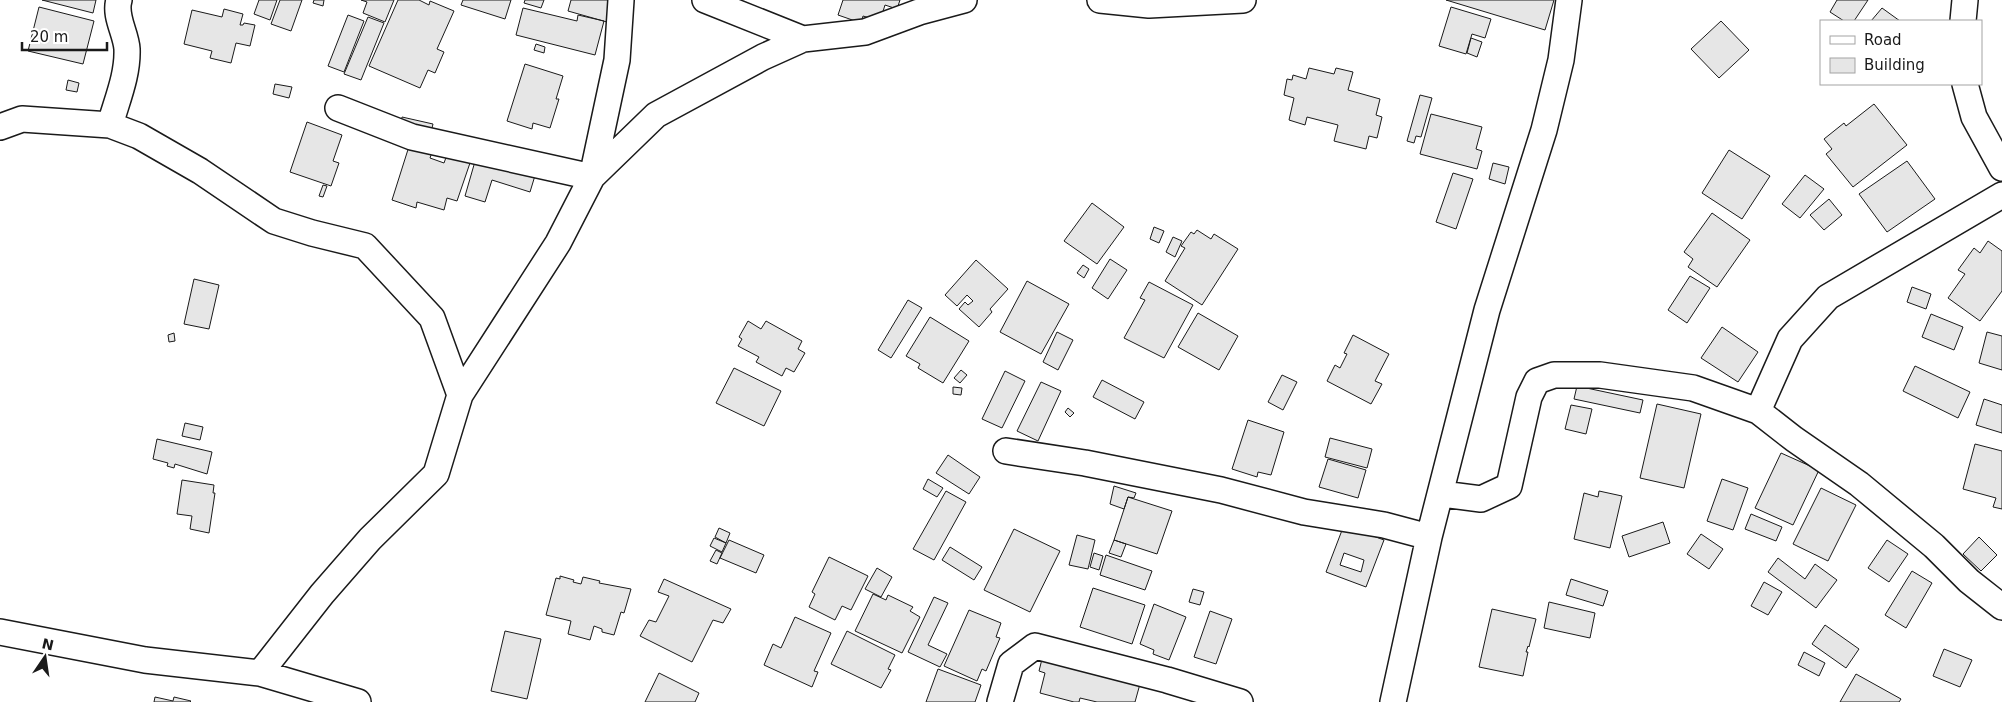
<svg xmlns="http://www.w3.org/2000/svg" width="2002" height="702" font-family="'DejaVu Sans',sans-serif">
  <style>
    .building { fill: #e6e6e6; stroke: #1a1a1a; fill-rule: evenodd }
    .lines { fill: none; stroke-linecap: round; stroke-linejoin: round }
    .street-casing { stroke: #1a1a1a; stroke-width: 28 }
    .street { stroke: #fff; stroke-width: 25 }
  </style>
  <rect width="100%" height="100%" fill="#fff"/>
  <path class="building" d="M42,0H96L93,13Z
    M259,0H277L270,20L254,14Z
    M280,0H302L291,31L271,24Z
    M314,0H324L323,6L313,3Z
    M361,0H394L385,22L363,13L367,2Z
    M398,0H419L429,5L430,1L454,11L437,49L444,52L435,73L428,70L420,88L369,66Z
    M463,0H511L505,19L461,5Z
    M525,0H544L541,8L524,3Z
    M571,0H613L607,22L568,11Z
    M843,0H900L897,9L885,5L880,21L863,16L861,23L838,15Z
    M1446,0H1554L1545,30Z
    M1837,0H1868L1854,21H1844L1830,12Z
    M39,7L94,21L83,64L28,51Z
    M1451,7L1491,19L1485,38L1472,34L1466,54L1439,46Z
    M523,8L577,21L578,15L604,21L595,55L516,35Z
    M1882,8L1900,21H1871Z
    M224,9L243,14L240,25H243L244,23L255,25L250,46L236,43L231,63L210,58L212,51L184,44L192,10L222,17Z
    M348,15L364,21L344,72L328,66Z
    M368,17L384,23L361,80L344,74Z
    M1721,21L1749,50L1719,78L1691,49Z
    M1471,38L1482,42L1477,57L1467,53Z
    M536,44L545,47L544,53L534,50Z
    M525,64L563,76L556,99H559L550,128L533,123L532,129L507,121Z
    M1309,68L1334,74L1336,68L1353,72L1348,90L1380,99L1376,115L1382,117L1377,138L1369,136L1366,149L1334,141L1338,125L1307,117L1305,125L1289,120L1294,98L1284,95L1287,79L1292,80L1293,75L1306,79Z
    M68,80L79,83L77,92L66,90Z
    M275,84L292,87L289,98L273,94Z
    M1420,95L1432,98L1421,137L1416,136L1414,143L1407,141Z
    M1874,104L1907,145L1853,187L1826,154L1832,149L1824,139L1844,123L1846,126Z
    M1431,114L1482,127L1476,149L1482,151L1477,169L1420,154Z
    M402,117L433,124L429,140L399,133Z
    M307,122L342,135L333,161L339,163L331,186L290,172Z
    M411,140L434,147L430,158L444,163L448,152L471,160L457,201L447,198L444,210L417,202L416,208L392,200Z
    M1729,150L1770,176L1742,219L1702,193Z
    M478,151L537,169L530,192L492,180L485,202L465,196Z
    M1907,161L1935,199L1887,232L1859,194Z
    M1493,163L1509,167L1505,184L1489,179Z
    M1453,173L1473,179L1456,229L1436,222Z
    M1805,175L1824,189L1800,218L1782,204Z
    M323,185L327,186L323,197L319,196Z
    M1829,199L1842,215L1824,230L1810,215Z
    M1092,203L1124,227L1097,264L1064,241Z
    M1712,213L1750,240L1717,287L1688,267L1693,259L1684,252Z
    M1154,227L1164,231L1159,243L1150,239Z
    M1197,230L1211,239L1214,234L1238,249L1202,305L1165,281L1185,248L1181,246L1191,232L1194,234Z
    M1173,237L1182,241L1175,257L1166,252Z
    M1988,241L2002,251V291L1980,321L1948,298L1965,274L1958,270L1974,248L1980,253Z
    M1110,259L1127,270L1108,299L1092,288Z
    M976,260L1008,289L990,309L992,312L979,327L959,309L965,302L968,305L973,301L967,295L957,306L945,295Z
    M1083,265L1089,269L1084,278L1077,273Z
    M1690,276L1710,288L1687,323L1668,310Z
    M194,279L219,285L209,329L184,324Z
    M1027,281L1069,304L1041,354L1000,332Z
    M1149,282L1193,305L1164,358L1124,338L1145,300L1140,298Z
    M1912,287L1931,294L1926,309L1907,302Z
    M908,300L922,308L891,358L878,350Z
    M1198,313L1238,336L1219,370L1178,347Z
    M1931,314L1963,327L1954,350L1922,337Z
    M930,317L969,341L943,383L918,368L920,364L906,356Z
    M748,321L761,329L766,321L802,341L798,349L805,353L794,372L786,368L782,376L756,362L759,357L738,346L742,339L739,337Z
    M1722,327L1758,352L1738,382L1701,358Z
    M1057,332L1073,340L1058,370L1043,362Z
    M1987,332L2002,336V370L1979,363Z
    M174,333L175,341L169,342L168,335Z
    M1353,335L1389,354L1375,381L1382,384L1371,404L1327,381L1335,365L1340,368L1347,354L1344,353Z
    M1915,366L1970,392L1958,418L1903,391Z
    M734,368L781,391L764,426L716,403Z
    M961,370L967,375L960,383L954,378Z
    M1005,371L1025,381L1002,428L982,419Z
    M1282,375L1297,382L1283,410L1268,402Z
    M1102,380L1144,402L1135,419L1093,397Z
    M1041,382L1061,391L1038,441L1017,431Z
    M1577,386L1643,400L1640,413L1574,399Z
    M953,387L962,388L961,395L953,394Z
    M1984,399L2002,405V433L1976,425Z
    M1657,404L1701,414L1684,488L1640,478Z
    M1571,405L1592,409L1586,434L1565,429Z
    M1068,408L1074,413L1070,417L1065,412Z
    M1248,420L1284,432L1271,475L1258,472L1257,477L1232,469Z
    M185,423L203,427L200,440L182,436Z
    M1330,438L1372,449L1367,468L1325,457Z
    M157,439L212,452L207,474L175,464L174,468L167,466L168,463L153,459Z
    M1975,444L2002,451V509L1993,507L1996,498L1963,489Z
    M1781,453L1819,470L1793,525L1755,508Z
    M948,455L980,477L969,494L936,473Z
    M1328,459L1366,470L1358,498L1319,487Z
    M928,479L943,488L937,497L923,489Z
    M1722,479L1748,488L1733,530L1707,521Z
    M182,480L214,485L213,493H215L209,533L190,529L192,516L177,514Z
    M1114,486L1136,493L1134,498L1128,497L1124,509L1110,504Z
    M1821,488L1856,505L1828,561L1793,544Z
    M946,491L966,502L934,560L913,549Z
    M1599,491L1622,496L1610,548L1574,539L1584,493L1598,497Z
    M1128,497L1172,511L1157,554L1114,540Z
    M1751,514L1782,527L1776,541L1745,529Z
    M1663,522L1670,543L1629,557L1622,536Z
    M1344,525L1384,540L1366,587L1326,572ZM1344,553L1364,560L1361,572L1340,565Z
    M719,528L730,533L726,543L715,537Z
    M1014,529L1060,551L1030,612L984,590Z
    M1701,534L1723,549L1709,569L1687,554Z
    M1077,535L1095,540L1088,569L1069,565Z
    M1979,537L1997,555L1981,571L1963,554Z
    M714,538L726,543L722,552L710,546Z
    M729,540L764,555L756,573L720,558Z
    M1114,540L1126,544L1121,557L1109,553Z
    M1887,540L1908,554L1889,582L1868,568Z
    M950,547L982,567L974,580L942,560Z
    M716,550L722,553L717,564L710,561Z
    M1094,553L1103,556L1099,570L1090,567Z
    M1106,555L1152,571L1145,590L1100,575Z
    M829,557L868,576L851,610L842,606L835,620L809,607L815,594L812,592Z
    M1778,558L1805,579L1815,564L1837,580L1816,608L1768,572Z
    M877,568L892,577L881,597L865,589Z
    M1912,571L1932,583L1906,628L1885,615Z
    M560,576L574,580L573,582L581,584L583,577L600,581L599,583L631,589L624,613L621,612L614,635L602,632V629L594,626L590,640L568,634L571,621L546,615L556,578L560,579Z
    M664,579L731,609L723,623L713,620L692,662L640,636L649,620L656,622L669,596L658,592Z
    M1571,579L1608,591L1603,606L1566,595Z
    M1764,582L1782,592L1768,615L1751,606Z
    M1093,588L1145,605L1132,644L1080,627Z
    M1193,589L1204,592L1200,605L1189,602Z
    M873,594L886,600L888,595L913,607L910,611L920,617L902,653L855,631Z
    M934,597L948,603L928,645L947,654L940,667L908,652Z
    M1549,602L1595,613L1590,638L1544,628Z
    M1154,604L1186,617L1169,660L1153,654L1154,650L1140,644Z
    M1492,609L1536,619L1529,647L1528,646L1526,652H1528L1523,676L1479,667Z
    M969,610L1001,623L996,637L1000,638L986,671L982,669L977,681L944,666Z
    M1210,611L1232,619L1216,664L1194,657Z
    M795,617L831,633L814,671L818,672L812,687L764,665L773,644L781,648Z
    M1825,625L1859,649L1846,668L1812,644Z
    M505,631L541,639L527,699L491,691Z
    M847,631L895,655L888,669L891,670L881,688L831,664Z
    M1944,649L1972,660L1960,687L1933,676Z
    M1804,652L1825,663L1819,676L1798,665Z
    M1042,659L1143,673L1135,702H1097L1080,698L1079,702H1074L1040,693L1045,673L1039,671Z
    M938,669L981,685L975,702H926Z
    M659,673L699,693L695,702H645Z
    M1856,674L1901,699L1899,702H1840Z
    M155,697L173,701L174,697L191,701L190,702H154Z"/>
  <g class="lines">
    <g class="street-casing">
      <path id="street" d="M705,0L803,39
        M1100,0L1149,5L1243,0
        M1963,21L1965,0
        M1965,84L1974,117L2002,168
        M338,108L412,137L592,177L617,60L621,0
        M110,125C117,100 128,75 127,49C126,33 114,16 119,0
        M0,127L22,119L110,125L139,136L200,171L274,221L312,233L365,246L432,318L460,395
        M1758,411L1790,339L1828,297L2002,195
        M1006,451L1085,463L1221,490L1304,512L1384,525L1429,537
        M1442,494L1481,499L1509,486L1529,397L1537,381L1554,375H1600L1693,388L1758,411L1794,439L1859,484L1934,546L1969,581L2002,607
        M0,632L145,660L260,673L358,702
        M260,673L322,594L370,539L436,474L460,395L558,243L592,177L656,115L763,57L803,39L865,32L919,12L964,0
        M1000,702L1011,664L1035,646L1167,680L1240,702
        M1393,702L1429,537L1487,310L1544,130L1561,60L1569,0"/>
    </g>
    <use href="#street" class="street"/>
  </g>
  <rect x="1820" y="20" width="162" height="65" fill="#ffffff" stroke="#a3a3a3"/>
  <rect x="1830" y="36" width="25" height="8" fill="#ffffff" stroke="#a3a3a3"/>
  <text x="1864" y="45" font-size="15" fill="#1a1a1a">Road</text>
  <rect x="1830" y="58" width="25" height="15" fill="#e6e6e6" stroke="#a3a3a3"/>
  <text x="1864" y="70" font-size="15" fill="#1a1a1a">Building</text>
  <g transform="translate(45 657) rotate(13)" stroke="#ffffff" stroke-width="4" paint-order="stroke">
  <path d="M0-4L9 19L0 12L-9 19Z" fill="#1a1a1a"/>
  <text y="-8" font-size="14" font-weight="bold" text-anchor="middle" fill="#1a1a1a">N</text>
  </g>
  <path d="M22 42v8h85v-8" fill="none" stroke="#1a1a1a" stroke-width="2.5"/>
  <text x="30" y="42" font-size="15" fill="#1a1a1a" stroke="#ffffff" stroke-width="4" paint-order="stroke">20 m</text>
</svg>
